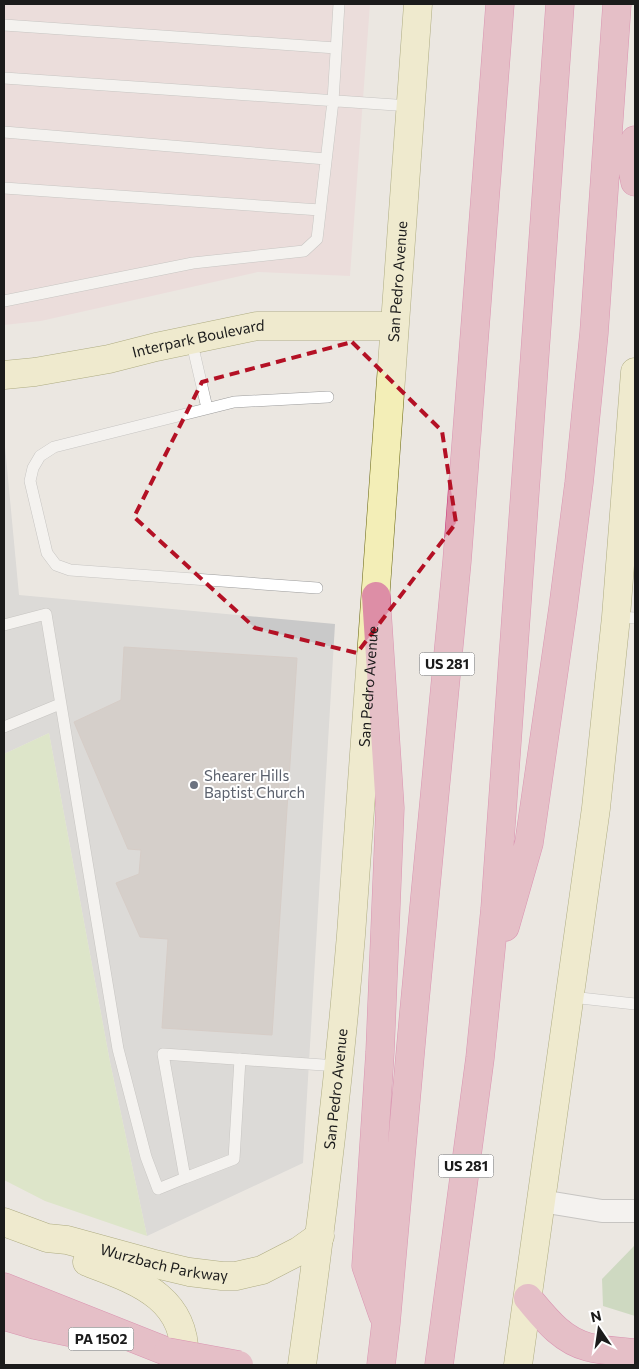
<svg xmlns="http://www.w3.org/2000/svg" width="639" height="1369" font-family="Commissioner,sans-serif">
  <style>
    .commercial { fill: #ebd1d3 }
    .religious { fill: #c9c9c9 }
    .grass { fill: #cde2aa }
    .forest { fill: #acc799 }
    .building { fill: #bbb2ae; stroke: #bcaca5 }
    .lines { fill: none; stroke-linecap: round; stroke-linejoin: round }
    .lane-casing { stroke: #9c9c9c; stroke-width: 12 }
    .street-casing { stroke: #9c9c9c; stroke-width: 24 }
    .secondary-casing { stroke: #66640e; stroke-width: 29 }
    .highway-casing { stroke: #c53277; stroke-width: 29 }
    .lane { stroke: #fff; stroke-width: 11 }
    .street { stroke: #fff; stroke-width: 22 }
    .secondary { stroke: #f3eeb7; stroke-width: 28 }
    .highway { stroke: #dd8ea6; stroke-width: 28 }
    .highway-bridge-casing { stroke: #c53277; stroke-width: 29; stroke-linecap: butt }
    .highway-bridge { stroke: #dd8ea6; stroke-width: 28 }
    .marked { fill: none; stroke: #b41125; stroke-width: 4; stroke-dasharray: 10 6; stroke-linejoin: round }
    .worship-dot { fill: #6b7280; stroke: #fff; stroke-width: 2 }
    .labels { text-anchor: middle; stroke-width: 4; stroke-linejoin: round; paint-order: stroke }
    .shield { fill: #fff; stroke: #5f5f5f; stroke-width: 1 }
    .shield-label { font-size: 14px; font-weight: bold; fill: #1b1b1b }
    .street-label { font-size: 15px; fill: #1b1b1b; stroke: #fff }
    .worship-label { font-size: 15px; fill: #5b616d; stroke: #fff; text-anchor: start }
  </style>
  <rect width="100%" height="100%" fill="#ebe7e1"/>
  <path class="commercial" d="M4,4H370L350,276L258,272L41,321L4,325Z"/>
  <path class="religious" d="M4,436L19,595L335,624L303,1163L147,1236L110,1062L49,733L4,754Z"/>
  <path class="grass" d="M49,733L110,1062L147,1236L45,1201L4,1180V754Z"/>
  <path class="forest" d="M635,1245V1316L603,1306L602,1279Z"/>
  <path class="building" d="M124,647L297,658L272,1035L162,1028L168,939L140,937L116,883L139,874L141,850L128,849L74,722L121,700Z"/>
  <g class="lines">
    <g class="lane-casing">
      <path id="lane" d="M4,25L336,48
        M4,78L410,106
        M4,132L326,159
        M4,188L320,210
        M4,301L193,263L304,251L317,239L333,101L339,4
        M191,339L207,408
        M317,588L70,570L56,565L47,553L30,481L33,468L40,456L54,447L234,402L328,397
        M616,617L635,618
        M4,625L46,614L118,1049L146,1157L158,1189L185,1178
        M4,727L60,704
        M571,997L635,1004
        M240,1059L234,1159L185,1178L163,1054L338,1066"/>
    </g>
    <g class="street-casing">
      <path id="street" d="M541,1201L602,1211H635"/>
    </g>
    <g class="secondary-casing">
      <g id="secondary">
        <path id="s1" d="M4,375L35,372L109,359L156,347L257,326H394"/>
        <path id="s2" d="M4,1222L47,1238L67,1240L151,1263L189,1272L222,1276H236L262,1270L299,1251L320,1236"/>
        <path d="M87,1262C138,1281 190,1298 184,1365"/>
        <path id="s3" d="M302,1365C322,1222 339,1079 351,935L418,4"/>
        <path d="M518,1365L596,808L616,617L635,372"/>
      </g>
    </g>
    <g class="highway-casing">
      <path id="highway" d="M635,140L633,172L635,182
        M376,596L390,808L380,1052L366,1266L383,1315
        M505,927L529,843L563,608L579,483L594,333L617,4
        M4,1287L168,1352
        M528,1298C545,1318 561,1340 588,1347C603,1351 620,1351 635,1353
        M4,1316L35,1325L88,1336
        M381,1365L386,1323L414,1011L457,561L500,4
        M439,1365L480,1058L495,909L560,4"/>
    </g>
    <use href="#lane" class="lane"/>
    <use href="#street" class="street"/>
    <use href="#secondary" class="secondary"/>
    <use href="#highway" class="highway"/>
    <g class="highway-bridge-casing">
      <path id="highway-bridge" d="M168,1352L239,1365"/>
    </g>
    <use href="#highway-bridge" class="highway-bridge"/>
  </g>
  <path d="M0 0H639V1369H0ZM352,342L442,431L456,523L357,653L255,628L134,517L202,382Z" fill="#ebe7e1" fill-opacity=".55" fill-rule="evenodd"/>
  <path class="marked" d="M352,342L442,431L456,523L357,653L255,628L134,517L202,382Z"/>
  <circle class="worship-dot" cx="194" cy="785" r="5"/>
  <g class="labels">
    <g class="shield">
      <rect x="419.5" y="652.5" width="55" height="23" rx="4"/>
      <rect x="438.5" y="1154.5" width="55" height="23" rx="4"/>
      <rect x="68.5" y="1327.5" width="65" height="23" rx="4"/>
    </g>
    <g class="shield-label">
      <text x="447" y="669">US 281</text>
      <text x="466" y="1171">US 281</text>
      <text x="101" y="1344">PA 1502</text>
    </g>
    <g class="street-label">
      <text dy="5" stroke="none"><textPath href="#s3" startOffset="1088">San Pedro Avenue</textPath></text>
      <text dy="5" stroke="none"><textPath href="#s1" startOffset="198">Interpark Boulevard</textPath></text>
      <text dy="5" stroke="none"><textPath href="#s3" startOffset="682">San Pedro Avenue</textPath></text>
      <text dy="5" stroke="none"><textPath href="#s3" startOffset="278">San Pedro Avenue</textPath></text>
      <text dy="5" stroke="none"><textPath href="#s2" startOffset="166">Wurzbach Parkway</textPath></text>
    </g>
    <g class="worship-label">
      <text x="204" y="781">Shearer Hills<tspan x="204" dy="17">Baptist Church</tspan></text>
    </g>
  </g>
  <rect width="639" height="1369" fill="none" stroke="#1b1b1b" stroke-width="10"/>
  <g transform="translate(599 1329) rotate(347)" stroke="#ffffff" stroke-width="4" paint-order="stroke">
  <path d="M0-4L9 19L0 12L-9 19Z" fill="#1b1b1b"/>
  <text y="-8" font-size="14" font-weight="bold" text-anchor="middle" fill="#1b1b1b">N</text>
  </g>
</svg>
